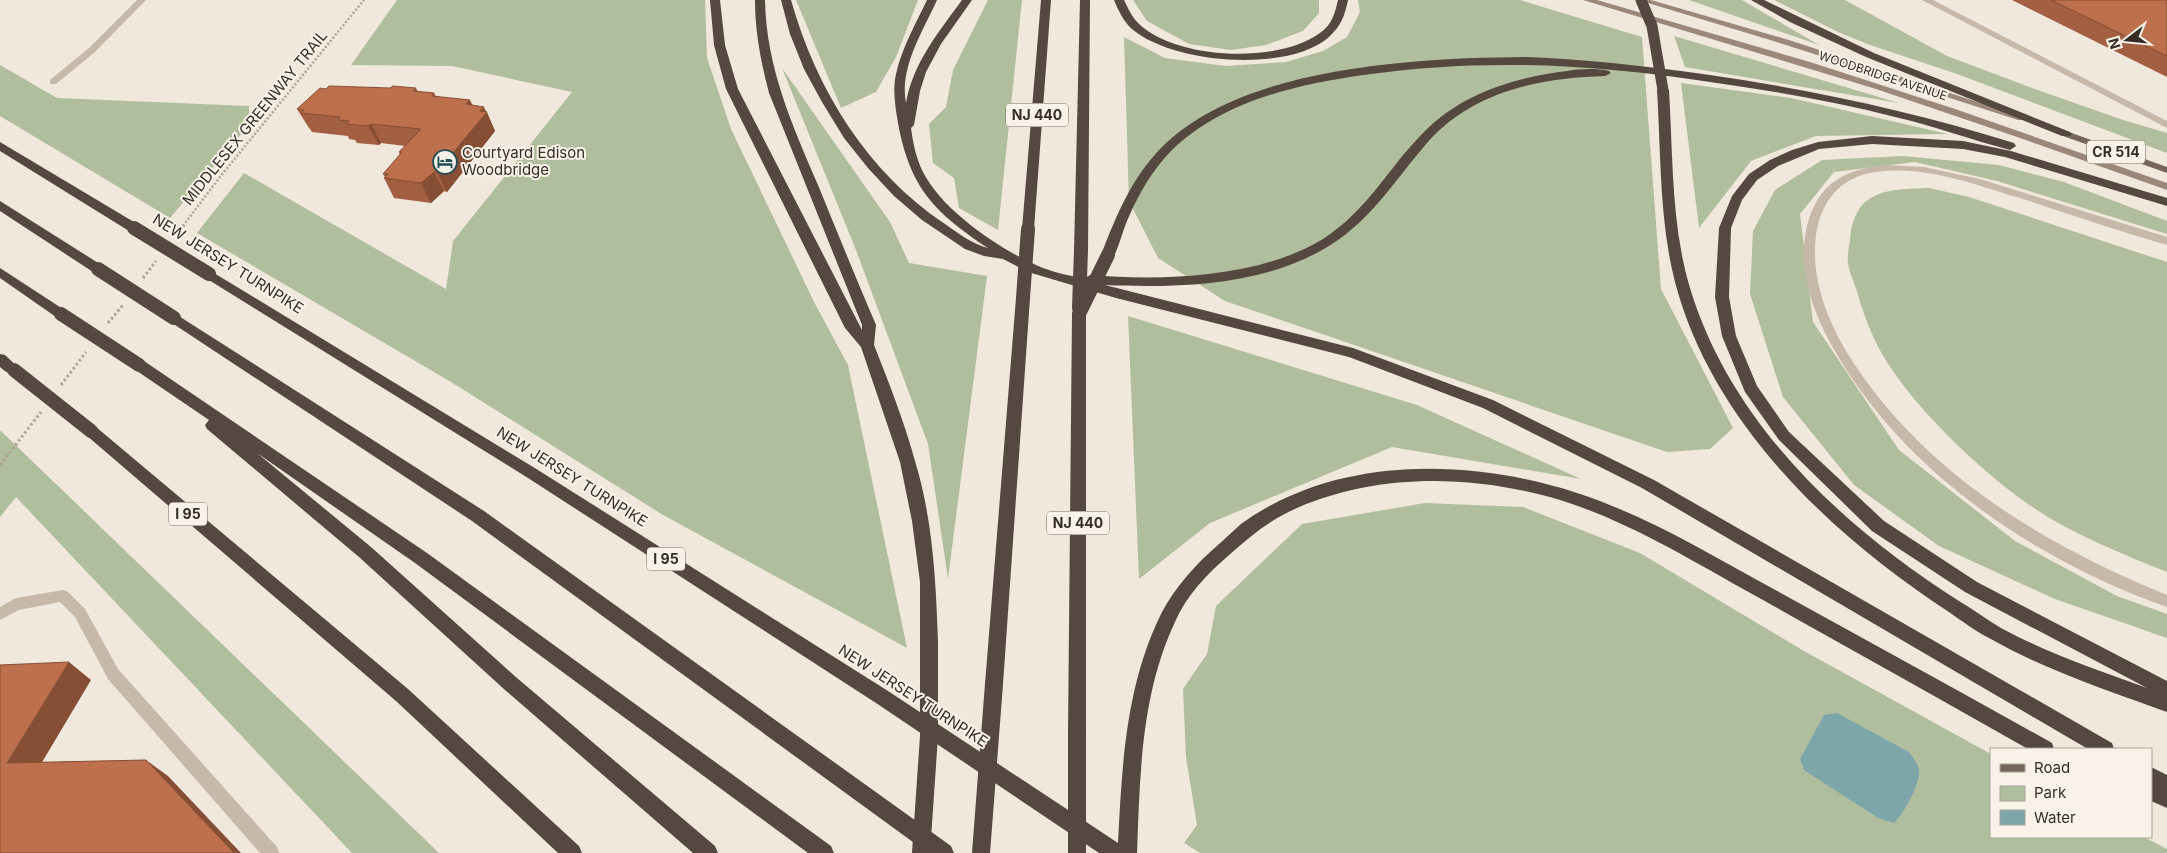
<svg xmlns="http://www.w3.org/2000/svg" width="2167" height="853" font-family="Inter,sans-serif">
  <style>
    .green { fill: #b1be9d }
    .water { fill: #7da6ab }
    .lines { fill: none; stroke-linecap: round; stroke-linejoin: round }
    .path-far1 { stroke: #b3a393; stroke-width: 2.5; stroke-dasharray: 2 2; stroke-linecap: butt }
    .path { stroke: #b3a393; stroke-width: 3; stroke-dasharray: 2.5 2.5; stroke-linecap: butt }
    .lane { fill: #c7b9a9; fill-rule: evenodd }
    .street { fill: #c7b9a9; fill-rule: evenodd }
    .secondary { fill: #9b887a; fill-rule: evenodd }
    .primary { fill: #76655a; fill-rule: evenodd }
    .highway { fill: #554840; fill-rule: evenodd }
    .highway-bridge-far2 { stroke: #554840; stroke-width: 11 }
    .highway-bridge-far1 { stroke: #554840; stroke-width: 14 }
    .highway-bridge { stroke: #554840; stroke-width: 18 }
    .wall { fill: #a35f41 }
    .shaded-wall { fill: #854e35 }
    .building { fill: #be6f4c; stroke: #854e35 }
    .labels { text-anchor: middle; stroke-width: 4; stroke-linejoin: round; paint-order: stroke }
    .far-street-label { font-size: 12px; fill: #352d28; stroke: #f8f2e8 }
    .shield { fill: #f8f2e8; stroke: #706862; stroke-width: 1 }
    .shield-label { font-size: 14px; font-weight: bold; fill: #352d28 }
    .street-label { font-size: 15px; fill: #352d28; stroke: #f8f2e8 }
    .poi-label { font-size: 15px; fill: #352d28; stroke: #f8f2e8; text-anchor: start }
  </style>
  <rect width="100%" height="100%" fill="#f0e8dc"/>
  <path class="green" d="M397,0H705L707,58L731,129L814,302L848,365L907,648L663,515L451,382L197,233L244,173L446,289L453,241L572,92L452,66L351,65Z
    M796,0H918L896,57L876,92L841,108Z
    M988,0H1022L998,230L959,208L954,178L933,163L929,124L946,107L953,70Z
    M1133,0H1319V13L1303,31L1266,45L1231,50L1189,44L1147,21Z
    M1358,0H1520L1642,37L1661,289L1733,428L1710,449L1667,452L1225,301L1158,258L1129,201L1124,37L1165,58L1226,66L1286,62L1323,51L1347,37L1360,12Z
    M1689,0H1742L1819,45Z
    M1774,0H1845L1947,56L2032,88L2123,120L2167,133V153L1957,74L1870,45L1838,32Z
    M1674,36L1899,103L1685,67Z
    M0,65L57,98L249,106V125L170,218L0,116Z
    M782,68L890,222L909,263L987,276L948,579L928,444L856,250Z
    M1681,83L1791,98L1948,134L1816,136L1751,161L1699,228Z
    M1903,156L1999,165L2064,182L2167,221V234L1997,181L1915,162L1834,172L1800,214L1813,322L1899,450L2015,541L2117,596L2167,614V638L2055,599L1939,546L1854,485L1783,397L1750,294L1753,231L1775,190L1822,160Z
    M1929,188L1969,197L2167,262V572C2120,553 2069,533 2028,504C1978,469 1910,404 1881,352C1870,332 1862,310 1856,288C1853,280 1849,271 1848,263C1847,256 1849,247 1850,240C1854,190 1887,189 1929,188Z
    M1128,316L1417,405L1581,479L1392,447L1210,523L1139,579Z
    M0,431L2,432L439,853H352L16,497L0,517Z
    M1425,503L1523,507L1640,553L1804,651L1991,754V837H2144L2167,849V853H1200L1184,843L1197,825L1186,757L1183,689L1207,654L1216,606L1302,524Z"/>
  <path class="water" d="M1837,713L1909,752C1913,757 1917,763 1919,769C1921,784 1904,813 1894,823L1878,818L1804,770L1800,759L1824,715Z"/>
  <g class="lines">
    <path class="path-far1" d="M183,226L220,177L364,0"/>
    <path class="path" d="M177,234L184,225
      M143,278L156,261
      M108,323L123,305
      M61,385L86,352
      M0,465L41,412"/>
    <path class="lane" d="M1922,0H1933L2167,121V128Z
      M1886,165L1924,167L1980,179L2167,237V245C2118,231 2069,214 2020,198C1973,184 1920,163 1870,173C1838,179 1820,205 1816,235C1810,280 1829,325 1853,362C1927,475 2045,545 2167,595V607C2034,560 1902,471 1832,346C1812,310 1797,267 1807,226C1818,183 1845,169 1886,165Z
      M63,590L68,592L85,609L118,669L277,847L279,853H260L108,679L75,617L60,602L19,610L0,620V607L16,598Z"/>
    <path class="street" d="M137,0H146L95,52L56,84H50V80L89,48Z"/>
    <path class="secondary" d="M1583,0H1597L1810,62L1955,109L2167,183V190L2020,138L1876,89Z
      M1638,0H1651L1789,40L2026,118L2024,120H2018L1783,44Z"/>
    <path class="primary" d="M2066,131L2167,167V173L2063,136L2061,134Z"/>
    <path class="highway" d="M710,0H720L725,45L738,89L862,330V325L769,93C761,62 755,32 755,0H765C766,66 792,125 818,185C837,232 856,278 876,325L874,345C889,383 904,421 915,461C933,520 936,582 938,643L935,648L929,651L923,648L920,643V582L912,521L900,462L861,347L845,328L726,89L714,45Z
      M781,0H791C816,89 867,172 945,224C958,233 972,244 988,248C934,212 910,188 898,123C895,105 892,88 897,70C903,46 916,23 927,0H937C923,31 899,68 906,103C913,63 938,33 962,0H972L941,44L926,72L920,91L914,125L911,128C913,143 916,158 923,172C942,210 998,248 1036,265C1051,272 1068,275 1084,279L1090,275C1163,281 1259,278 1323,239C1369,209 1387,169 1424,132C1455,100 1498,83 1541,75C1562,72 1588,66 1609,71L1611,73L1605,76C1536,78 1467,93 1422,149C1393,183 1371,219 1332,244C1267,286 1179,288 1105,285L1353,348L1493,400L1654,480L2112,743L2114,749H2088L1642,488L1483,408L1349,357L1116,298L1028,272L1003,259L984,256L965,249L922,220L894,196L868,168L844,138L822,102L804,69L790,34Z
      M1041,0H1051L1034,229L1028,233L1022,229Z
      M1080,0H1090L1088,250L1081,254L1074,250Z
      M1114,0H1124C1128,8 1132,17 1138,23C1176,60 1278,64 1320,33C1332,25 1335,13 1338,0H1348C1345,15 1341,26 1329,37C1288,73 1173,64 1132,29C1124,22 1118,10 1114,0Z
      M1751,0H1764L1874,53L2070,132L2072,134L2070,136H2062L1866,57L1790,22Z
      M1526,57C1586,59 1644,66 1703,74C1809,89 1912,111 2014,143L2016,146L2010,150C1972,140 1934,126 1895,117C1834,101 1772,91 1710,82C1590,64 1484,58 1363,75C1295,85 1223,101 1172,150C1152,170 1138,195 1127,221C1122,233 1119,247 1113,258H1103L1101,255C1116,216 1132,177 1162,147C1243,66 1417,58 1526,57Z
      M1663,87L1669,90C1673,155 1671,225 1690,288C1731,424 1843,527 1959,601C1973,609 1987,620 2001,628C2047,653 2098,670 2147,688L1965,592L1872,531L1779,440L1745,392L1722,336L1715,297L1719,228L1732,196L1749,174L1770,160L1792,150L1818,142L1872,136L1963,141L2011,151L2167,198V206L2005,157L1963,149L1872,144L1819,149L1778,166L1757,180L1742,200L1731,228L1729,297L1736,336L1757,386L1789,432L1884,521L1977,582L2167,681V712C2107,690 2045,670 1989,638C1975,631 1962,621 1949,612C1831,535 1712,423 1675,282C1659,220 1661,153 1657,90Z
      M0,142L139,225L140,228L134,232L129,231L0,151Z
      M0,201L103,266L105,269L103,272H93L0,211Z
      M0,268L66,311L68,314L66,317H56L0,278Z
      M209,270L538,470L888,691L1118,843C1122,764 1126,684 1162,612C1176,586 1196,564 1218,545C1226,538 1233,531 1241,524C1336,455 1470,458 1577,493C1645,515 1706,552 1768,586C1863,638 1957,690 2052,743L2054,749H2028C1937,697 1845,646 1754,595C1696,563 1638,527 1575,505C1487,475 1384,470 1297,508C1271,519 1249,537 1228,556C1207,574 1186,596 1175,622C1141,694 1140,775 1137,853H1099L876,703L528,478L204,277L202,274L204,271Z
      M1023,293L1028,295L1030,298L1003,684L1000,690L994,692L988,690L985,684L1016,298L1018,295Z
      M1079,309L1084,311L1086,314V732L1083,738L1077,740L1071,738L1068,732L1072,314L1074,311Z
      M174,313L484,511L951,846L954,853H928L472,521L169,321L167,318L169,315Z
      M0,354L5,355L21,370L19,374C11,376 6,372 0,367Z
      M139,360L144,361L427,553L831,846L834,853H808L415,563L257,453L371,547L517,678L715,846L718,853H693L505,690L359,557L207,429L205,425L209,420L134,369L132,365L134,361Z
      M91,425L96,427L408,689L579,846L582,853H558L396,701L86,435L83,431L86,427Z
      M2151,767L2167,775V808L2151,801Z"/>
    <path class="highway-bridge-far2" d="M1641,0L1652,26L1663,90"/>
    <path class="highway-bridge-far1" d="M134,228L209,274
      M98,269L174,318
      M1023,298L1028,229
      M1079,308L1081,250
      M61,314L139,365
      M1079,314L1108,255
      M14,370L91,431"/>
    <path class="highway-bridge" d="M1077,732V853
      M921,853L929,736V643
      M981,853L994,684"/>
  </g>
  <path class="wall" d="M2012,0H2167V77Z
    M416,88L418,92L434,93L436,96L473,105L487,112L495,131L447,192L444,191L431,203L394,198L384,178L385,177L383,174L400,155L399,152L405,146L381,143L379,145L357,143L355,140L349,139L348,136L312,132L310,129L309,128L297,109L326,89Z"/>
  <path class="shaded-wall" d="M470,100L479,119L466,104Z
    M484,107L495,131L447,192L437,172Z
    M371,124L381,143L379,145L368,126Z
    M434,172L444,191L431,203L421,183Z
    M69,662L91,680L32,779L7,763Z
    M146,760L168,776L241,853H234Z"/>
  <path class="building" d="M2051,0H2167V56Z
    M329,86L390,88L393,86L416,88L413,91L434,93L432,96L470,100L466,104L484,107L480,111L487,112L437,172H434L421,183L384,178L388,174H383L402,152H399L421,129L371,124L368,126L346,124L349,121L338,120L340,117L301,113L304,110L297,109L320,88L326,89Z
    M69,662L7,763L146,760L234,853H0V665Z"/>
  <defs>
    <g id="hotel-ring" transform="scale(1.25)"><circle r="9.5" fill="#f8f2e8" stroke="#204d53" stroke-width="1.5"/><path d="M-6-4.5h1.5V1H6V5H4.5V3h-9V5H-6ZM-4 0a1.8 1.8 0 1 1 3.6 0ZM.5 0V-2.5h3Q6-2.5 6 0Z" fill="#204d53"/></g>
  </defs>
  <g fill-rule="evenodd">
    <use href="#hotel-ring" x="445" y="162"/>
  </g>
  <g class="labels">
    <g class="far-street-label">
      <text transform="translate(1883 76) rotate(18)" y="4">WOODBRIDGE AVENUE</text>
    </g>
    <g class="shield">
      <rect x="1006" y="103.5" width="62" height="23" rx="4"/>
      <rect x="2087" y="140.5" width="58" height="23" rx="4"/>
      <rect x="169" y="502.5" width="38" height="23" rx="4"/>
      <rect x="1047" y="511.5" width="62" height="23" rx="4"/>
      <rect x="647" y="547.5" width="38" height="23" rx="4"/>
    </g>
    <g class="shield-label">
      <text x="1037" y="120">NJ 440</text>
      <text x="2116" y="157">CR 514</text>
      <text x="188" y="519">I 95</text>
      <text x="1078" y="528">NJ 440</text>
      <text x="666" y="564">I 95</text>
    </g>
    <g class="street-label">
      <text transform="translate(255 118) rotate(-51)" y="5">MIDDLESEX GREENWAY TRAIL</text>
      <text transform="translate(228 264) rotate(32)" y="5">NEW JERSEY TURNPIKE</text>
      <text transform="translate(572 477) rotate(32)" y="5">NEW JERSEY TURNPIKE</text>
      <text transform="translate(913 696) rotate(33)" y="5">NEW JERSEY TURNPIKE</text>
    </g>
    <g class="poi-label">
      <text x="462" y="158">Courtyard Edison<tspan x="462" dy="17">Woodbridge</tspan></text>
    </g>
  </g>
  <rect x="1990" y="748" width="162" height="90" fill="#f8f2e8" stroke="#aaa39b"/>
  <rect x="2000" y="764" width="25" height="8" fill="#76655a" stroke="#aaa39b"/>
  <text x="2034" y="773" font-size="15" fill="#352d28">Road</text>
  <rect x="2000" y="786" width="25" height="15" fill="#b1be9d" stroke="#aaa39b"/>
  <text x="2034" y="798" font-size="15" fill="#352d28">Park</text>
  <rect x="2000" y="810" width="25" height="15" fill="#7da6ab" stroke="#aaa39b"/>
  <text x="2034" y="823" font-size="15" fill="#352d28">Water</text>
  <g transform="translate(2127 40) rotate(254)" stroke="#f8f2e8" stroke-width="4" paint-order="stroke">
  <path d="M0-4L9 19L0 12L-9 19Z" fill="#352d28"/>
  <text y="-8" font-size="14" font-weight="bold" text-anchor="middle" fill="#352d28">N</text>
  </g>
</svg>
